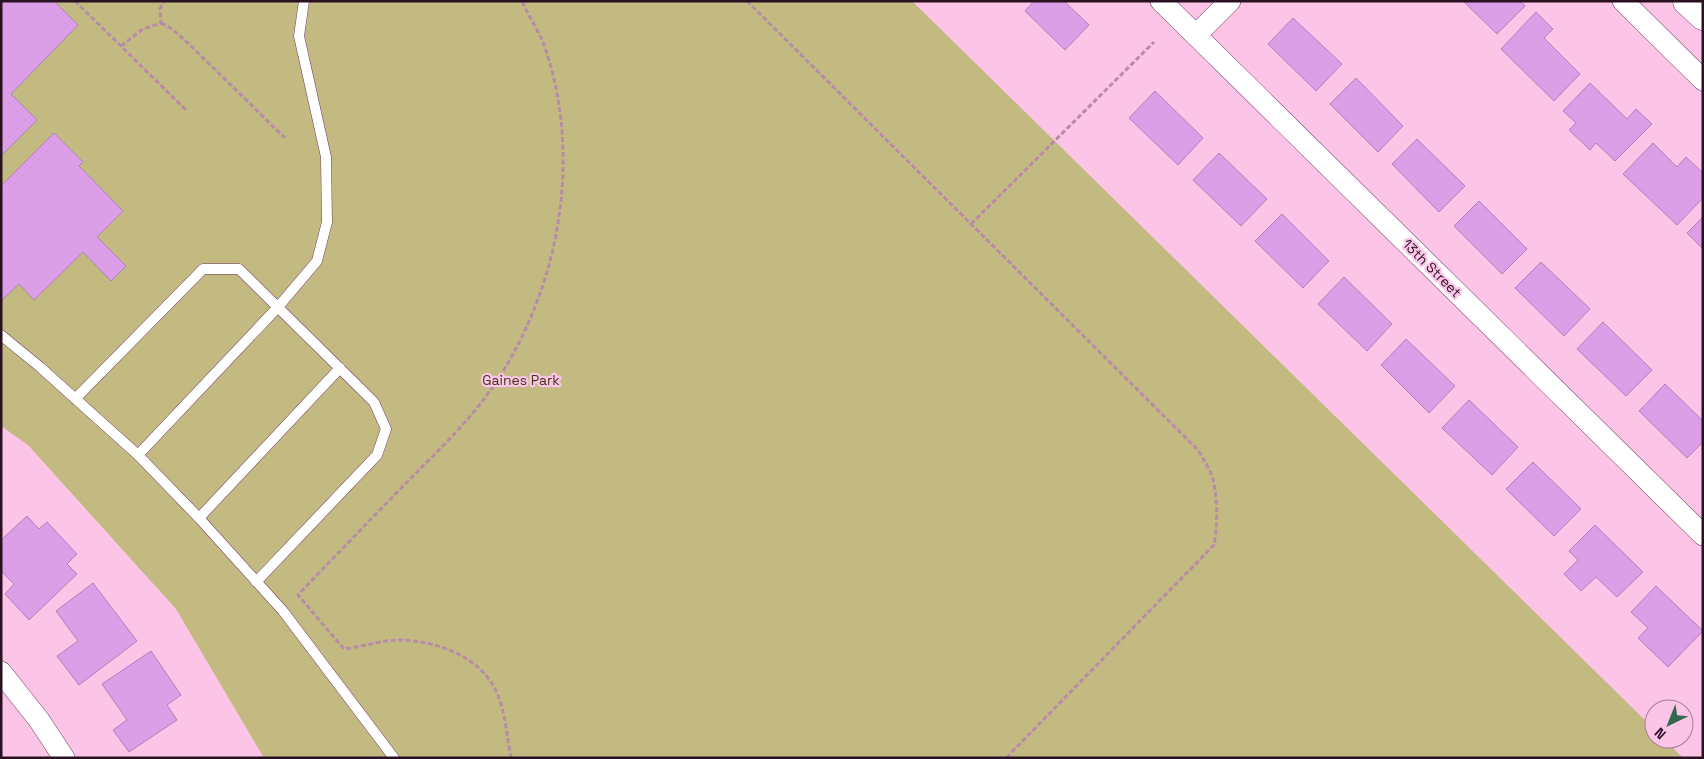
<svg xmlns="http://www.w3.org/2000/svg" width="1704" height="759" font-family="'Space Grotesk',sans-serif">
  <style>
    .green { fill: #c3ba81 }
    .building { fill: #da9fe7; stroke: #af80b9 }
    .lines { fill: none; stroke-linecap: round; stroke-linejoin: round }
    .lane-casing { stroke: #743a62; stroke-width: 11 }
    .street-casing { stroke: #743a62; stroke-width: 22 }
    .primary-casing { stroke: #743a62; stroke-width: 29 }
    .path { stroke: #b88ba8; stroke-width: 3; stroke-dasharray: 5 2.5; stroke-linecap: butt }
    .lane { stroke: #fff; stroke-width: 10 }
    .street { stroke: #fff; stroke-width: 21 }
    .primary { stroke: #fff; stroke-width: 28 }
    .labels { text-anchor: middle; stroke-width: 4.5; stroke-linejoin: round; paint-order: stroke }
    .street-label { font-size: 14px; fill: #291122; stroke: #fcc5e8 }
    .park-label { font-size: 14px; fill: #413b12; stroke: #fcc5e8 }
  </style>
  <rect width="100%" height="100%" fill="#fcc5e8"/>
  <path class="green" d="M1,1H912L1654,729V739H1664L1683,758H264L176,609L28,445L1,426Z"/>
  <path class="building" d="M1,1H54L78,25L11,94L37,120L1,156Z
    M1034,1H1064L1089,25L1065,50L1025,11Z
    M1463,1H1520L1525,6L1497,34Z
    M1536,12L1553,29L1544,38L1580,74L1554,101L1501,49Z
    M1293,18L1342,64L1316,91L1268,44Z
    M1356,78L1403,126L1378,152L1330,104Z
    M1590,83L1627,119L1636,109L1652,124L1615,161L1596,143L1590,150L1569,130L1576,123L1563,111Z
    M1155,91L1203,138L1178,165L1129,118Z
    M54,133L83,162L79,166L123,211L97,237L126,266L111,281L83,252L34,300L19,284L1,301V186Z
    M1417,139L1465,186L1439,212L1392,164Z
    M1653,143L1677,167L1686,157L1703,173V198L1677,225L1623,174Z
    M1219,153L1267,199L1241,226L1193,180Z
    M1479,201L1527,249L1502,274L1454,226Z
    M1282,214L1329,261L1303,288L1255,241Z
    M1703,217V249L1687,233Z
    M1541,262L1590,309L1564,336L1515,288Z
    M1344,277L1392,324L1367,351L1318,304Z
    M1603,322L1652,370L1626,396L1577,349Z
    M1406,339L1455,386L1429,413L1381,365Z
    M1665,384L1703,421V442L1687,458L1639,411Z
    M1469,400L1518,447L1492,475L1442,428Z
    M1533,462L1581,509L1554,536L1506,489Z
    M27,516L39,529L47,522L77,554L67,564L77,574L29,620L5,594L14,584L1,571V540Z
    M1595,525L1643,572L1617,597L1596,577L1581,591L1564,574L1578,560L1569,551Z
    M93,583L137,641L79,685L57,656L78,641L56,611Z
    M1656,586L1703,631L1668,667L1638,638L1648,628L1631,612Z
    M151,651L181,695L167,705L177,720L129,752L113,730L127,720L102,684Z"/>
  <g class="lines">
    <g class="lane-casing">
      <path id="lane" d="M1,335L40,367L138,455L199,518L283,611L394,758
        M75,399L203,269H239L374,402L386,429L377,455L256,582
        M138,455L278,307L317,261L327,222L326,157L299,36L304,1
        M199,518L340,368"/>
    </g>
    <g class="street-casing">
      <path id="street" d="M1161,1L1703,535
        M1623,1L1703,80
        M1196,35L1230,1
        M1,672L39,720L64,758"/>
    </g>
    <g class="primary-casing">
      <path id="primary" d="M1687,1L1703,16"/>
    </g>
    <path class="path" d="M75,1L186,110
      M747,1L1198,450C1202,457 1206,463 1210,471C1218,490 1218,524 1214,545L1006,758
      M161,23L172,29L190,45L285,138
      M121,46L143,29L161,23L160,9L164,1
      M971,224L1154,42
      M511,758C507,738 506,717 499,698C485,658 439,641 400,640C381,640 362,647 344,649L298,595C335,556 373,517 411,478C439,450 469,421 492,388C560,290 584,155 543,42C537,28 528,15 522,1"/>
    <use href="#lane" class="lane"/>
    <use href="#street" class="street"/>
    <use href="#primary" class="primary"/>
  </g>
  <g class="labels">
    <g class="street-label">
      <text transform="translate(1432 268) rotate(45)" y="5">13th Street</text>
    </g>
    <g class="park-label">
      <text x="521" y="385">Gaines Park</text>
    </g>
  </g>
  <rect width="1704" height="759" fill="none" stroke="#291122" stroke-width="5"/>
  <g transform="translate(1669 724) rotate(223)"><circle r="24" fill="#fcc5e8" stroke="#a87d99"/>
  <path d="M0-4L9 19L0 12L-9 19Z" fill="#32684d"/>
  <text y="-8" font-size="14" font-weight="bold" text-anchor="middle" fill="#291122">N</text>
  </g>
</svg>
